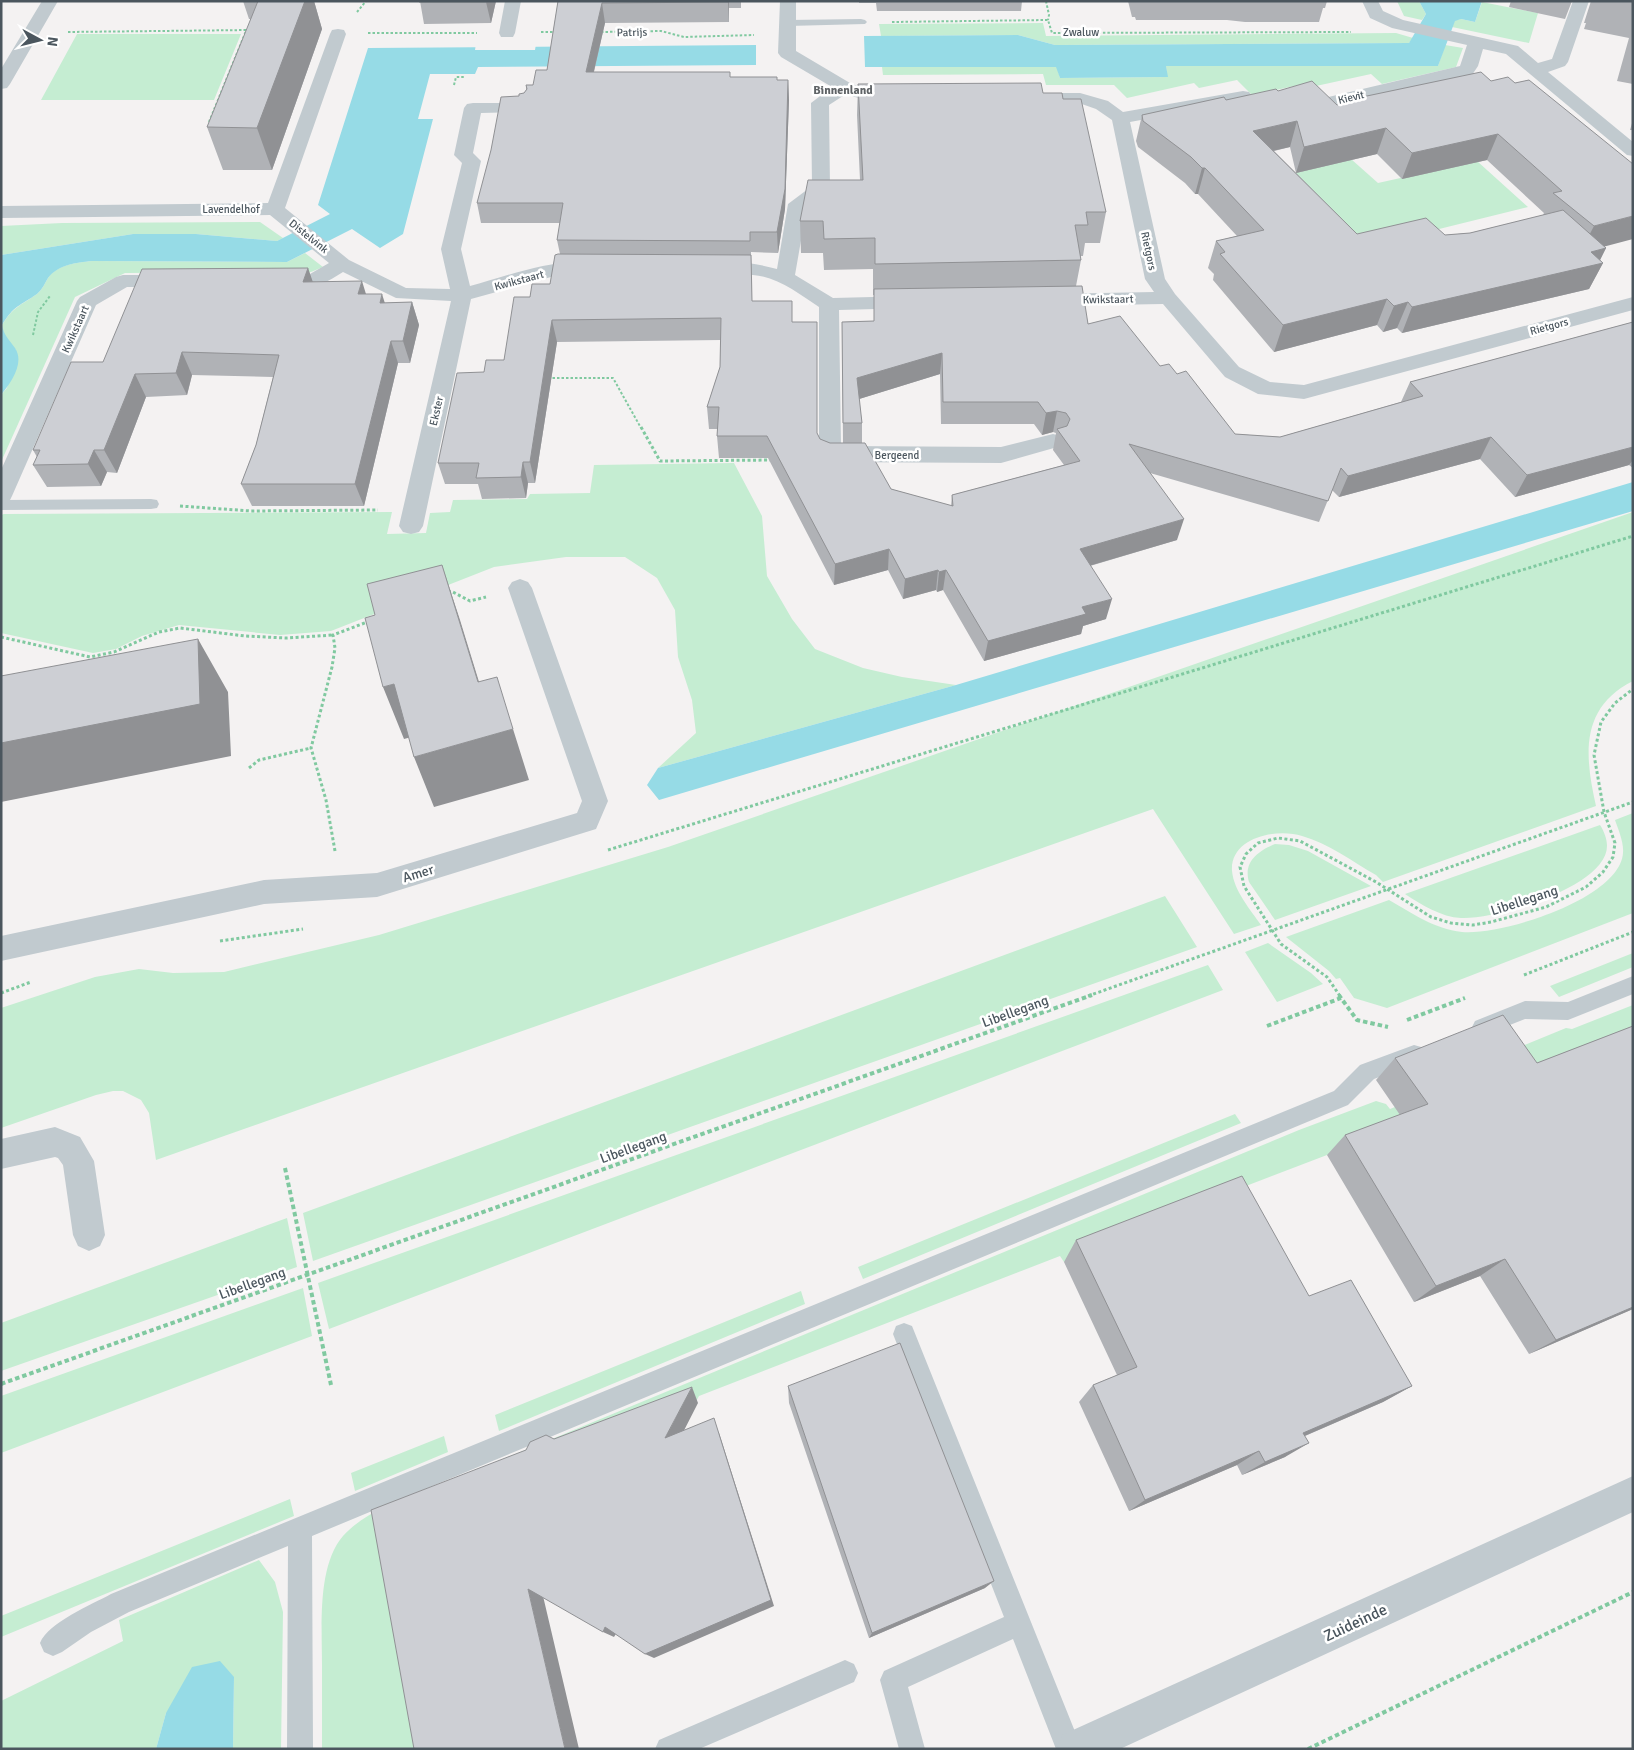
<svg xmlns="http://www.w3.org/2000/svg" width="1634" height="1750" font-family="Signika,sans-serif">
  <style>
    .green { fill: #c5edd2 }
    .water { fill: #96dbe6 }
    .pier { fill: #f4f2f2 }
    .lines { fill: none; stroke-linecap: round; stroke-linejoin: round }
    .path-far2 { stroke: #80c9a0; stroke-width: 2; stroke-dasharray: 2.5 2; stroke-linecap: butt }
    .path-far1 { stroke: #80c9a0; stroke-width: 3; stroke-dasharray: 3 2.5; stroke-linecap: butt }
    .path { stroke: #80c9a0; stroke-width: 4; stroke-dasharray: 4.5 3; stroke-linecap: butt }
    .service { fill: #c1cacf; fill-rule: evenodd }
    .minor { fill: #c1cacf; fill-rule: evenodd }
    .wall { fill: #b0b2b6; fill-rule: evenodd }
    .shaded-wall { fill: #909194 }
    .building { fill: #cdcfd4; stroke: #909194 }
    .labels { text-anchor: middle; stroke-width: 5; stroke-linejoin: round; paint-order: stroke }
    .far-street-label { font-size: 11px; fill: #4b565e; stroke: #fff }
    .far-neighbourhood-label { font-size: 12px; font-weight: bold; fill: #5f6366; stroke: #fff }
    .street-label { font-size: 14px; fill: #4b565e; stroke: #fff }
    .near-street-label { font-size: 16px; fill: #4b565e; stroke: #fff }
  </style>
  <rect width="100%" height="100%" fill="#f4f2f2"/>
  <path class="green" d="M1397,1H1419L1426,14L1422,20L1404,16Z
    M1482,2L1538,13L1529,43L1452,27L1455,20L1461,19L1475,22Z
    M1043,23L1046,36L1396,33L1413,38L1409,43L1055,45L1018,35L881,36L879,24Z
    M77,34H241L214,100H41Z
    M1445,45L1463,48L1456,67L1382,84L1371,74L1316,86L1318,98L1304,84L1252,95L1237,80L1199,88L1194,83L1127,98L1114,85H1046L1043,74L883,75L882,67H1057L1060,78L1167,77L1166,66H1438Z
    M1351,159L1378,183L1477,161L1528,207L1326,257L1290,174Z
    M260,222L283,238L277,241L196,234H133L1,255V226L62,223Z
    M305,253L323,267L311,272L125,273L75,297L1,462V395L7,388L16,350L4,336L2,325C14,306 20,306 37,294C42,290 45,283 48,278C58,264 76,263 92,261L287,262Z
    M734,463L762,516L767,576L792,619L815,649L863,668L902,677L956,685L658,768L696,733L692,700L678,657L675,610L657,578L625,557H566L494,567L331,631L280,635L179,625L142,636L116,649L93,653L1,633V515L4,514L392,512L387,534L426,533L430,513L450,512L453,500L527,499L530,494L590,493L594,465Z
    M1633,512V681C1579,708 1585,757 1596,806L1383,882L1376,875C1353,862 1328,843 1302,836C1277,828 1230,837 1232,871C1234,891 1250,909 1261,925L1234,934L1153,809L156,1160L149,1113L141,1100L123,1091H113L96,1095L1,1128V1008L95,977L139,969L173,973L224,972L379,935L668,847Z
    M1633,813V913L1387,1008L1354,998L1340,978L1336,979L1329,971L1286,937L1389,900C1412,913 1434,929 1462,932C1500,936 1620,899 1623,853C1624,842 1618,829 1615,820Z
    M1600,825C1604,831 1607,839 1607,846C1607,887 1494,920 1461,918C1441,917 1422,905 1405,894Z
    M1275,844L1289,845L1308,851L1371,886L1275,920L1249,882C1243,862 1258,851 1275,844Z
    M1165,896L1197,947L313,1261L303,1213Z
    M1268,943L1311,973L1323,984L1277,1002L1245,952Z
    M1633,953V967L1559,997L1550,986Z
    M1208,965L1223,990L329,1329L318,1283Z
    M1633,1005V1038L1220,1196L1064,1262L1060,1256L699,1396L694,1405L567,1453L436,1749H322C322,1721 322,1693 322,1665C322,1627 317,1566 343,1536C363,1514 392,1503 419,1494L1299,1130L1376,1101L1386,1104L1390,1109L1480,1073L1505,1053L1566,1028L1572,1029Z
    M1235,1114L1241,1123L863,1279L858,1267Z
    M287,1218L297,1267L1,1371V1323Z
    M303,1288L312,1336L1,1453V1396Z
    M801,1291L805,1304L499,1431L495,1415Z
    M444,1436L448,1452L355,1491L351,1473Z
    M290,1499L294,1516L1,1637V1616Z
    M259,1560L275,1582L283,1612L281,1749H233L234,1677L166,1713L156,1749H1V1701L123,1641L119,1620Z"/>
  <path class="water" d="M1419,1H1482L1475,22L1461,19L1455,21L1438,66H1166L1168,77L1060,78L1056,67H865L864,36L1018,35L1055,45L1409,43L1426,14Z
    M756,45V65L478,67L475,74H430L418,119H433L403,234L380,248L352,229L287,262L92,261C76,263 59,264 48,278C45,283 42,290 37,294C20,306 14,305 2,325C4,336 9,339 15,348C25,363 11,383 1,395V255L133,234H196L277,241L330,214L318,205L368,48Z
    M1633,482V511L659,800L647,785L658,768L956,685Z
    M220,1661L234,1677L233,1749H156L166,1713L192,1667Z"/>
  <path class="pier" d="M476,44H536L535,50H475Z"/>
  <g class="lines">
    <path class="path-far2" d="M1046,1L1049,15L1048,20
      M357,12L366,1
      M892,22L1048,20L1052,33L1351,32
      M68,32L249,30
      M541,32H557
      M601,32L661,31L684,37L754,35
      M368,33H477
      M454,85L456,77H464
      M209,122L246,31
      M33,335L38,312L50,296
      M548,378H613L641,428"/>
    <path class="path-far1" d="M641,427L660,461L773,460
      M180,506L251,511L378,510
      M448,592L451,591L470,601L486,597
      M1,637L90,657L114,652L159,632L180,628L245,636L286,638L333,635
      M249,768L259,760L311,748
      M608,850L1633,536
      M335,851L326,800L311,748L332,667L335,648L333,635L370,621
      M220,941L303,929
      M1524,975L1633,932
      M1,993L31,982
      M1088,996L1633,802
      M1340,996L1327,977L1281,944L1244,886L1240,867L1246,854L1258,843L1278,838L1300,841L1376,882L1431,917L1451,923L1473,925L1491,922L1546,907L1586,887L1603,872L1613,857L1615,843L1604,812L1594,755L1601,722L1615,703L1633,689"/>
    <path class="path" d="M1339,995L1341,998
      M1407,1020L1465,998
      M1267,1026L1341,998L1357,1020L1388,1027
      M285,1168L331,1385
      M1,1384L1092,995
      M1308,1749L1633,1592"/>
    <path class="service" d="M861,19L865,20L867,22L865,24L788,26L782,23L788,20Z
      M151,499L157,500L159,504L157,508L151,509L1,510V500Z
      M1633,976V994L1568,1020L1525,1019L1482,1036L1475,1033L1472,1027L1475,1021L1525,1001L1568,1002Z
      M1414,1045L1421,1047L1424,1054L1421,1061L1374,1079L1348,1105L312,1536L313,1749H287L288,1546L129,1612L91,1632L62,1652L53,1656L44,1652L40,1643C49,1622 91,1605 111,1594L1334,1091L1360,1065Z
      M904,1323L912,1326L1082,1749H1056L1013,1639L908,1687L925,1749H899L880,1680L884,1671L1004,1617L893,1334L896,1326Z
      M845,1660L854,1664L858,1673L854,1682L699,1749H655L659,1740Z"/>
    <path class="minor" d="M42,1H58L10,84L7,88L1,89V69Z
      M505,1H521L515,33L513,37H501L499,33Z
      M780,1H796V51L850,83L874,92L899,93L902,97L899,101C880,105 864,100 846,94L829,105L830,188L807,206L795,275L833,298L912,296L919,298L922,302L919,306L912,308L839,310L841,446L1001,447L1053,434L1061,436L1064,441L1061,446L1001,463L830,462L822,459L819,454V307C799,294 778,277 753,275C738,274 722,277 707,273L704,269L707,265C729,259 755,263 777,269L788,204L812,186L811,103L832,87L781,57L778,53Z
      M1362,1H1378L1383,11L1403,20L1518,46L1538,63L1552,59L1573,1H1589L1568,62L1565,66L1548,72L1633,142V156L1627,155L1506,54L1483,49L1478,66L1472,75L1326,108L1320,107L1317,103L1320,99L1460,66L1467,45L1392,28L1370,18Z
      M338,29L344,30L346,34L285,208L349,260L406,288L450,289L441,249L462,163L454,155L464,108L467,104L473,103H520L526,104L529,108L526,112L481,113L473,153L481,161L461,249L470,286C505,277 560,255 595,264L598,268L595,272L562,274L471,299L423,526L419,532L411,534L403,532L399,526L451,301L396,298L343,272C336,276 329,281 321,284C310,289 281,288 269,285L266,281L269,277L310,274L329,263L270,215L1,218V206L268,203L330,34L332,30Z
      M1243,91L1249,92L1252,96L1249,100L1130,122L1165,279L1175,294L1239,367L1270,382L1304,385L1633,297V310L1304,399L1258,394L1225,377L1163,304L1048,306L1041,304L1038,300L1041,296L1048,294L1154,292L1145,279L1112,120L1096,109L1079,103L1020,101L1017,97L1020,93H1080L1108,101L1123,112Z
      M123,275H175L182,277L185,281L182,285L175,287H127L96,305L12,496L9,502L1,504V470L77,301L80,297L116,277Z
      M520,579L528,582L532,588L608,801L596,829L377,897L264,904L1,961V936L264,880L377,873L577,813L582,801L508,588L512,582Z
      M55,1127L80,1137L94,1161L105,1235L100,1246L89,1251L78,1246L73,1235L63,1165L58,1158L55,1157L1,1169V1139Z
      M1633,1476V1512L1120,1749H1057L1062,1735Z"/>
  </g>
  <path class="wall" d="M243,1H314L322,29L272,170H223L207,127L251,19H249Z
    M420,1H496L491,23L424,24Z
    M558,1H741V8H729V22L605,23L594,72L731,77L777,80H788L789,100L785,209L778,253L751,252L752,301H792V322L817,433L820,439L830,443H843L842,322L874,321V295H873V269L824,270L823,253H801L800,221L860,180L857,115L858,84L1043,93L1063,99L1106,212L1100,243H1085L1083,256H1080L1081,260L1076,286L1088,324L1160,366L1177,374L1235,434L1280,437L1401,402L1410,382L1633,322V468L1629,465L1515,497L1480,459L1339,497L1332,490L1319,522L1150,473L1177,540L1090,566L1106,619L1083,626L1081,634L984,661L943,590L937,592L936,590L903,599L888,570L834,585L768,458H719L717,436L718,429H709L707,407L720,367L721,340L557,342L535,483H528L526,498L482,499L478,484H445L438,463L484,372L504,360L530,297L550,284L560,254L557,240L560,223H481L477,203L519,96L524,93L526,90V85H533L547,70ZM940,374L941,424H1034L1042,435L1053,432L1056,433L1053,450L1064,465L952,495L951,506L891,489L862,443V423L859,399Z
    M859,1H1022L1021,11H877L876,3H859Z
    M1128,1H1327L1325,8H1323L1319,22H1245L1227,20H1136L1135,17H1132Z
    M1511,1H1572L1565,19L1509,7Z
    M1591,1H1633V84L1617,81L1629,38L1584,29L1586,23H1584Z
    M1529,80L1604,246L1606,248L1600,260L1603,263L1589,289L1402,333L1397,328L1383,332L1377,325L1274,352L1213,280L1214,274L1208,268L1216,241L1237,236L1198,194H1195L1185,183L1138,147L1136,141L1142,115L1226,100L1337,105L1342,103L1343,101L1491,81L1515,83ZM1290,147L1296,173L1274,151ZM1377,154L1402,179L1487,160L1544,213L1543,215L1470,233L1445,235L1357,234L1296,173Z
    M1633,120V130H1630Z
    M308,268L312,281L366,294L385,303L412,302L419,325L410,363H398L364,506H252L241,484L256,445L273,377L192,375L187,395L146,397L117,473L107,472L101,486L47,487L33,465L37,457L33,450L103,362Z
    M1633,1026V1309L1529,1354L1480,1276L1414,1302L1327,1155L1345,1135L1400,1115L1376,1080L1395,1058L1537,1063Z
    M1076,1240L1309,1296L1412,1386L1383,1402L1305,1436L1285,1457L1242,1475L1237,1465L1129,1511L1079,1402L1093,1385L1117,1375L1064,1262Z
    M788,1386L985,1588L869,1638L789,1403Z"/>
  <path class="shaded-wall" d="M294,1H314L322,29L272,170L257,128Z
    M487,1H496L491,23L486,2Z
    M728,1H729V22Z
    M602,3L605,23L589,92L586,72Z
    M788,80L789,100L785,209L778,253L777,232Z
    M1297,121L1290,147L1246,157L1253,131Z
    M1386,128L1377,154L1296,173L1304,147Z
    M1498,134L1487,160L1402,179L1412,153Z
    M1202,168H1205L1198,194H1195Z
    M1633,216V239L1580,253L1594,226Z
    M1606,248L1598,264L1603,263L1589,289L1402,333L1412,307L1591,252Z
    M308,268L316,291L303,282Z
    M362,281L369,304L358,294Z
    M382,294L389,316L380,303Z
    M1387,299L1377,325L1274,352L1283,325Z
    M412,302L419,325L410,363L403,341Z
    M1408,302L1397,328L1383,332L1394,306Z
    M552,320L557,342L535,483L530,462Z
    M391,341L398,363L364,506L355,484Z
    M182,352L192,375L187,395L176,373Z
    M942,353L940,374L856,400L857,378Z
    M135,374L146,397L117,473L104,450Z
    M1057,411L1053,432L1042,435L1046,413Z
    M1491,437L1480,459L1339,497L1348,476Z
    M1633,447V460L1629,465L1515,497L1527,475Z
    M94,450L107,472L101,486L88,464Z
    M523,462L528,483L526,498L521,477Z
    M1184,519L1177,540L1075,570L1080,549Z
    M889,549L888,570L834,585L835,564Z
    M442,565L460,620L495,734L478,682Z
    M938,570L936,590L903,599L905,579Z
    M946,570L943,590L937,592L939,572Z
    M1112,599L1106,619L1083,626L1081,634L984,661L988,641L1082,607Z
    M198,639L228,692L231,756L1,802V743Z
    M394,684L415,736L404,739L383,687Z
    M513,729L529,780L434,807L414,757Z
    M1505,1259L1480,1276L1414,1302L1436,1286Z
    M1633,1307V1309L1529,1354L1556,1340Z
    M1412,1386L1383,1402L1279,1447L1303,1433Z
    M692,1387L698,1403L673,1452L665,1438Z
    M719,1433L774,1606L654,1658L645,1654Z
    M1309,1443L1285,1457L1242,1475L1265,1462Z
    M1259,1451L1237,1465L1129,1511L1145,1500Z
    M994,1581L985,1588L869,1638L872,1633Z
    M528,1589L543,1596L579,1749H565Z
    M605,1627L617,1632L614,1637L603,1632Z"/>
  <path class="building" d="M258,1H305L257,128L207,127Z
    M420,1H487L486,2H419Z
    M558,1H728V2L602,3L586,72H730V77H777V80H788L785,189L777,232H750V241L557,240L563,203H477L491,150L501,97L519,96V94L524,93L527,89L526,85H533L536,70H547Z
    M1481,72L1491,81L1508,77L1515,83L1529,80L1633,164V216L1594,226L1553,193L1562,191L1498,134L1412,153L1386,128L1304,147L1297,121L1253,131L1357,234L1426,218L1445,235L1470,233L1563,210L1606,248L1591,252L1603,263L1412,307L1408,302L1394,306L1387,299L1283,325L1220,254L1225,252L1216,241L1264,230L1205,168H1202L1191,157L1143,121L1142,115L1224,97L1226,100L1276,89L1278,91L1312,81L1337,105L1344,103L1343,101Z
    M1041,83L1043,93H1062L1063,99H1081L1106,212H1086L1088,225H1075L1081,260L875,264V238L824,239L823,221H800L808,180H863L858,84Z
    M558,254L751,255L752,301H792V322H817V433L820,439L830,443H865L891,489L953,506L952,495L1080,461L1057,429L1067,426L1070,419L1066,413L1057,411L1046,413L1038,402H943L942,353L857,378L862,423H843L842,322L874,321V289L1082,286L1088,324L1120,316L1160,366L1169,364L1177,374L1186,371L1235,434L1280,437L1423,396L1410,382L1633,322V447L1527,475L1491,437L1348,476L1341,468L1328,501L1129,444L1184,519L1080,549L1112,599L1082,607L1086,614L988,641L946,570L939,572L938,570L905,579L889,549L835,564L767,436H717L719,407H707L720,367L721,318L552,320L530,462H523L521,477L476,478L479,463H438L457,373L484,372L486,360H504L514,297H530L532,284H550L555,255Z
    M308,268L303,282L362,281L358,294H382L380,303L412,302L403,341H391L355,484H241L256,445L279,355L182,352L176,373L135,374L104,450H94L88,464L33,465L40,450H33L71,362H103L142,269Z
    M442,565L478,682L497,677L513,729L414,757L394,684L383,687L365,618L375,615L367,584Z
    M198,639L200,704L1,743V676Z
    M1503,1015L1537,1063L1633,1026V1307L1556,1340L1505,1259L1436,1286L1345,1135L1428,1104L1395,1058Z
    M1242,1176L1309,1296L1351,1280L1412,1386L1303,1433L1309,1443L1265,1462L1259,1451L1145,1500L1093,1385L1137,1367L1076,1240Z
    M900,1343L994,1581L872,1633L788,1386Z
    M692,1387L665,1438L714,1418L771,1600L645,1654L605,1627L603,1632L528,1589L565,1749H414L371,1510L526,1450L530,1442L546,1435L554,1439Z"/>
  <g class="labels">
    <g class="far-street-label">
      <text transform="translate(632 32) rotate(-1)" y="4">Patrijs</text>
      <text x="1081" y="36">Zwaluw</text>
      <text transform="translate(1351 97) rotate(-13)" y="4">Kievit</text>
      <text x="231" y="213">Lavendelhof</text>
      <text transform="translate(309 236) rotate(39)" y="4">Distelvink</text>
      <text transform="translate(1149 251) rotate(78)" y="4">Rietgors</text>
      <text transform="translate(519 280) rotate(-15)" y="4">Kwikstaart</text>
      <text transform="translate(1108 299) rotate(-1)" y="4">Kwikstaart</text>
      <text transform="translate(1549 326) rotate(-15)" y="4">Rietgors</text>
      <text transform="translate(75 329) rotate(-66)" y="4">Kwikstaart</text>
      <text transform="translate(436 411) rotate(-77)" y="4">Ekster</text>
      <text x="897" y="459">Bergeend</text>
    </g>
    <g class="far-neighbourhood-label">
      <text x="843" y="94">Binnenland</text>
    </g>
    <g class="street-label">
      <text transform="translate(418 873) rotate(-17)" y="5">Amer</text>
      <text transform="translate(1524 900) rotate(-18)" y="5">Libellegang</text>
      <text transform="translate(1015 1011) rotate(-20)" y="5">Libellegang</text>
      <text transform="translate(633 1147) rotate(-20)" y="5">Libellegang</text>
      <text transform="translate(252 1283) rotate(-20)" y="5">Libellegang</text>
    </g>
    <g class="near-street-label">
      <text transform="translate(1355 1622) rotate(-25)" y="6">Zuideinde</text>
    </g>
  </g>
  <rect width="1634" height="1750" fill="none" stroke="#4b565e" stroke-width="5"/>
  <g transform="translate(40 40) rotate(97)" stroke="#ffffff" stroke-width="4" paint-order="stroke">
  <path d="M0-4L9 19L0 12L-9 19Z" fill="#4b565e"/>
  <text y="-8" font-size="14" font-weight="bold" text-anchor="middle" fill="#4b565e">N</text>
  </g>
</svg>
